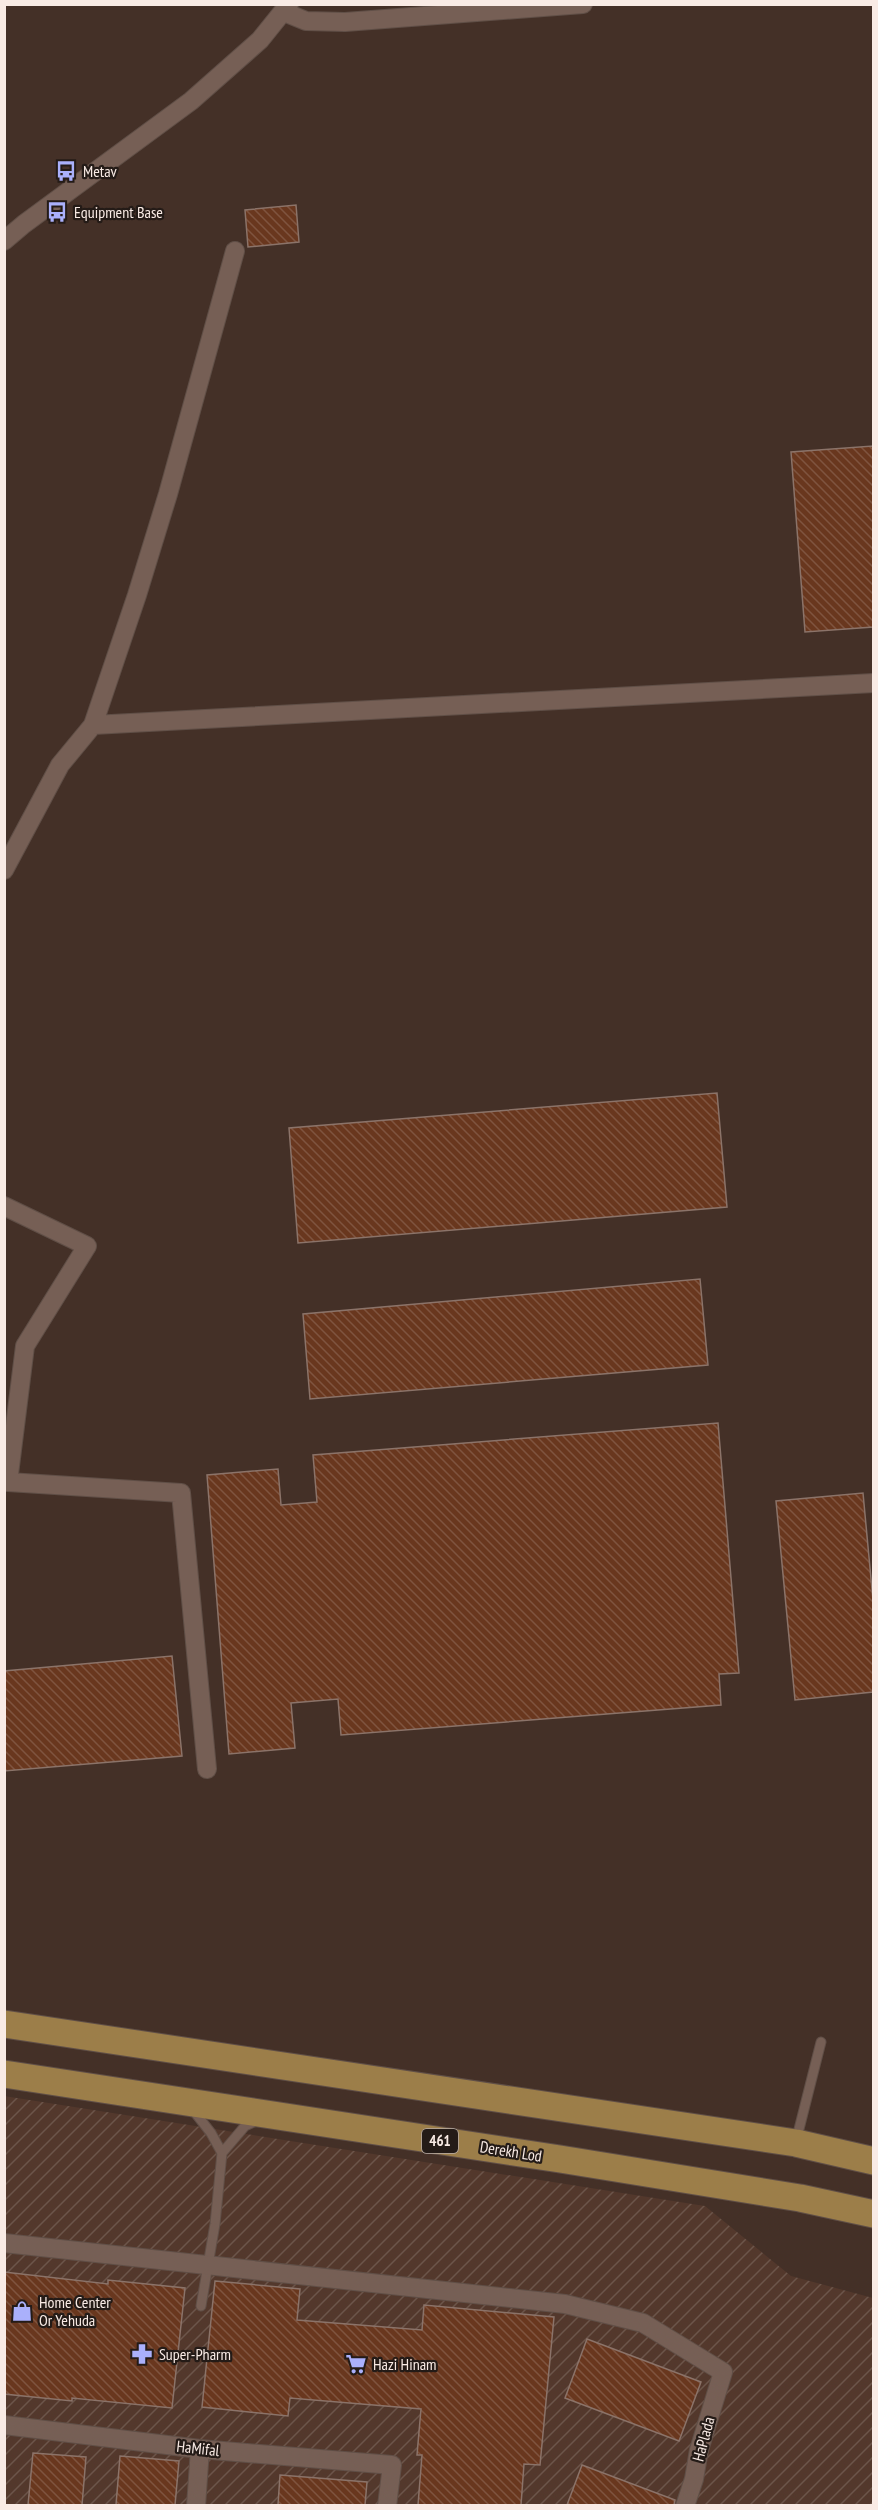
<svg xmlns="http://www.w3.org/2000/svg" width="878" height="2510" font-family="'PT Sans Narrow',sans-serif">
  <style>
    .industrial { fill: url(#industrial-furrows) }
    .building { fill: url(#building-back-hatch); stroke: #8b7369; stroke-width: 1.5 }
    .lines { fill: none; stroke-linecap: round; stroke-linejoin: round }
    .lane-casing { stroke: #604f47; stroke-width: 11 }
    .street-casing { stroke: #604f47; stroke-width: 20 }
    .primary-casing { stroke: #604f47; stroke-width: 29 }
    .lane { stroke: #765f55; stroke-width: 9 }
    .street { stroke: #765f55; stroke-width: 18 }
    .primary { stroke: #9c7e49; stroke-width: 27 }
    .labels { text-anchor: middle; stroke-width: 4.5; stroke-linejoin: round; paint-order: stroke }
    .shield { fill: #241b17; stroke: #b9ada7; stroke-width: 1.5 }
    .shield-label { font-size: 15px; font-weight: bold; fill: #f9ebe5 }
    .poi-label { font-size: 16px; fill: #f9ebe5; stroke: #241b17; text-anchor: start }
    .street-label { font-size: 16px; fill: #f9ebe5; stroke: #241b17 }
  </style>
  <defs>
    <pattern id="industrial-furrows" width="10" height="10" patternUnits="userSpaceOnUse" patternTransform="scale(1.5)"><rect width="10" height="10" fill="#53382c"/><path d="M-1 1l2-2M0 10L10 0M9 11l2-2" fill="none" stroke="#6c554a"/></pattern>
    <pattern id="building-back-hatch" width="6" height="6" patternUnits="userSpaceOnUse" patternTransform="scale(1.5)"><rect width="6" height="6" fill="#69371e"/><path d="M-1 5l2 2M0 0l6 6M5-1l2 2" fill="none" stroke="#7f543f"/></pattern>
  </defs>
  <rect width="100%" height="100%" fill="#443027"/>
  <path class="industrial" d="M4,2096L705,2206L791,2276L873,2298V2505H5Z"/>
  <path class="building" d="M296,205L299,242L248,247L245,210Z
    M873,446V627L805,632L791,452Z
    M717,1093L727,1207L298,1243L289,1128Z
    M700,1279L708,1365L310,1399L303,1314Z
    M718,1423L739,1673L719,1674L721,1705L341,1735L338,1699L291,1703L295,1748L229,1754L207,1475L278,1469L281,1505L317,1502L313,1455Z
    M863,1493L873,1600V1692L795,1700L776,1501Z
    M172,1656L182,1756L4,1771V1671Z
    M4,2272L108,2284V2280L185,2288L172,2408L72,2398V2401L4,2394Z
    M215,2281L300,2289L297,2320L422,2330L424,2305L554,2317L540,2465L524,2464L521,2505H418L422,2455H417L421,2409L290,2398L288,2416L202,2407Z
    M587,2339L701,2382L679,2441L565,2398Z
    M33,2453L86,2457L82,2505H28Z
    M120,2456L179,2461L175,2505H116Z
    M582,2465L675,2500L674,2505H567Z
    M280,2475L367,2482L365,2505H278Z"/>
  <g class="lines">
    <g class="lane-casing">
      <path id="lane" d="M193,2110L211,2133L222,2153
        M796,2141L821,2042
        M201,2306L215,2224L222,2153L245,2126L258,2120"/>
    </g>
    <g class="street-casing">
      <path id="street" d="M284,12L306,21L345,22L583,4
        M4,241L24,224L191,101L260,40L289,4
        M93,725L874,683
        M4,870L60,765L93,725L137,595L168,494L235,251
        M4,1206L87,1246L25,1346L8,1482L181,1493L207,1769
        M4,2243L565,2304L643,2323L723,2372L699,2450L694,2479L685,2506
        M4,2425L200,2449L392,2465L387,2506
        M196,2506L200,2449"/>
    </g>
    <g class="primary-casing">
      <path id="primary" d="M4,2024L796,2143L874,2161
        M4,2074L560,2159L800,2198L874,2214"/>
    </g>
    <use href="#lane" class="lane"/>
    <use href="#street" class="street"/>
    <use href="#primary" class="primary"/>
  </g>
  <defs>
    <g id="bus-bare" transform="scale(1.62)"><path d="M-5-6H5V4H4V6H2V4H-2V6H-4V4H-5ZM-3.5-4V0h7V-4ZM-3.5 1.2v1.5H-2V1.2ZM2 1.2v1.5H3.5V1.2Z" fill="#aab0fb" stroke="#241b17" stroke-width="2.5" paint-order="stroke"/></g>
    <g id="shop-bare" transform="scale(1.62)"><path d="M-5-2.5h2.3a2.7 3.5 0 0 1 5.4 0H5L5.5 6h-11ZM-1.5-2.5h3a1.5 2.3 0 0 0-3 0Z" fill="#aab0fb" stroke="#241b17" stroke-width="2.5" paint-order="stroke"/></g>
    <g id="pharmacy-bare" transform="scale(1.62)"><path d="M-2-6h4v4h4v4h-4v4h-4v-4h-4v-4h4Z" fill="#aab0fb" stroke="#241b17" stroke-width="2.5" paint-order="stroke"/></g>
    <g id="supermarket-bare" transform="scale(1.62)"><path d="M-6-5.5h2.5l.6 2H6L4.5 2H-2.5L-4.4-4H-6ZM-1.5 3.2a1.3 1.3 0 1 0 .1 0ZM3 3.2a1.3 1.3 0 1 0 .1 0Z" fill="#aab0fb" stroke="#241b17" stroke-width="2.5" paint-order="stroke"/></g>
  </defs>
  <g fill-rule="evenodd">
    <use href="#bus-bare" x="66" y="171"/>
    <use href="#bus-bare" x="57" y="212"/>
    <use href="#shop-bare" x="22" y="2311"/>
    <use href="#pharmacy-bare" x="142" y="2354"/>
    <use href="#supermarket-bare" x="356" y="2364"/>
  </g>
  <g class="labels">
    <rect class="shield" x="422" y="2129" width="36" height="24" rx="4.5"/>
    <g class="shield-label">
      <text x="440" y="2146">461</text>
    </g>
    <g class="poi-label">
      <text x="83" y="177">Metav</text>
      <text x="74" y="218">Equipment Base</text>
      <text x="39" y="2308">Home Center<tspan x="39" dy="18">Or Yehuda</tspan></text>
      <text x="159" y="2360">Super-Pharm</text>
      <text x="373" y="2370">Hazi Hinam</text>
    </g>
    <g class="street-label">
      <text transform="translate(511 2151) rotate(9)" y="6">Derekh Lod</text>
      <text transform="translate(703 2439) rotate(-75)" y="6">HaPlada</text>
      <text transform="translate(198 2448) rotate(6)" y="6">HaMifal</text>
    </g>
  </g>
  <rect width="878" height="2510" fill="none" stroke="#f9ebe5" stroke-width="12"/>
</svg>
